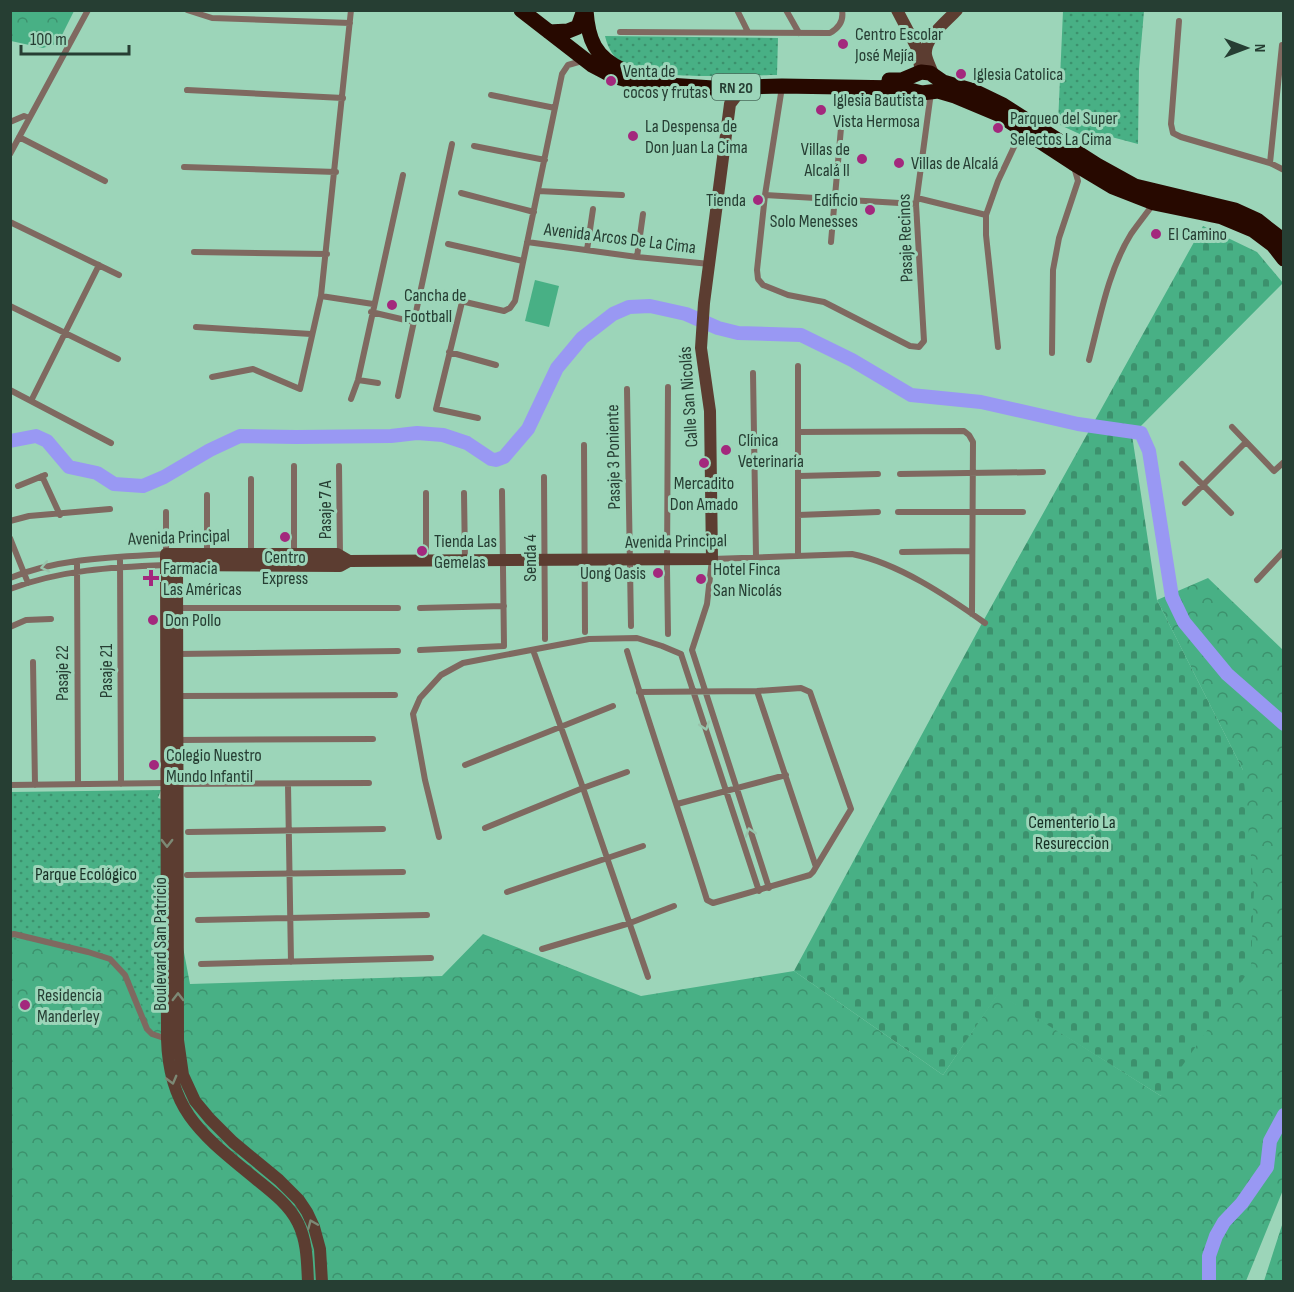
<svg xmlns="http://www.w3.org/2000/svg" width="1294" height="1292" font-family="'Sofia Sans Condensed',sans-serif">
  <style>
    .grass { fill: #48b085 }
    .forest { fill: url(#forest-crowns) }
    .cemetery { fill: url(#cemetery-stones) }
    .park { fill: url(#park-dots) }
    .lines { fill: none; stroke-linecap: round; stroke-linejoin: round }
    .river { stroke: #9998f3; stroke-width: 14 }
    .street { stroke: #7f6960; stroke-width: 6 }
    .secondary { stroke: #5c3d31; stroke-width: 12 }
    .highway { stroke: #270900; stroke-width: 15 }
    .oneway { stroke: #98c5ac }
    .oneway2 { stroke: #7c8975 }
    .poi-dot { fill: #a3287d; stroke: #9cd5b9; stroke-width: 2 }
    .labels { text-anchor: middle; stroke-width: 6; stroke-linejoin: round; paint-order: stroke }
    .shield { fill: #9cd5b9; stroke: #496b5b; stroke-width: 1.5 }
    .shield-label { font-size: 16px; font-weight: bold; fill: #263e33 }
    .poi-label { font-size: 18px; fill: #263e33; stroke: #9cd5b9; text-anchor: start }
    .street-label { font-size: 18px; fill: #263e33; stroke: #9cd5b9 }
    .park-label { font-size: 18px; fill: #173025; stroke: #9cd5b9 }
  </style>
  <defs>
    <pattern id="forest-crowns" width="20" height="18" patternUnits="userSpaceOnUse" patternTransform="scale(1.5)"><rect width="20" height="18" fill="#48b085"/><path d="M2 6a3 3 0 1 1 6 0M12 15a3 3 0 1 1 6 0" fill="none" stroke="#3c916d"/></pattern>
    <pattern id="cemetery-stones" width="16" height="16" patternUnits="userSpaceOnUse" patternTransform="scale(1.5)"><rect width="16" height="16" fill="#48b085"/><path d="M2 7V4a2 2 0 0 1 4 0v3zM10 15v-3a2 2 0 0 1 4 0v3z" fill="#3c916d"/></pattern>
    <pattern id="park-dots" width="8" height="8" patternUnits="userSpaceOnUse" patternTransform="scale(1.5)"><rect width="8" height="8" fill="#48b085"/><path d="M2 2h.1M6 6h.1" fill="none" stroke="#3c916d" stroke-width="1.8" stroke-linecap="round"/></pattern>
  </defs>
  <rect width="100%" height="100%" fill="#9cd5b9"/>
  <path class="grass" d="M535,280L559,286L549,327L525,321Z"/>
  <path class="forest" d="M11,10H74V11L58,43L43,48L11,41Z
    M1208,578L1283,650V1190L1246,1281L11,1282V792L154,795L190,984L442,976L483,934L641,996L794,971L943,1075L998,993L1161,1096L1243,770L1157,600Z
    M1283,1222V1281H1264Z"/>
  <path class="cemetery" d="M1203,226L1257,252L1283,283L1132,435L1157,600L1243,770L1254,889L1251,968L1161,1096L998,994L943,1075L794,971L981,625Z"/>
  <path class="park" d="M1063,11H1144L1139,69L1138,144L1104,135L1099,143L1058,124Z
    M605,36L778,38L777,75C741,75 655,81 626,65C614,59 608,49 605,36Z
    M161,790L158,798L161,799L163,1025L153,1027L114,955L11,939L10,792Z"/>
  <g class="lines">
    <path class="river" d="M10,441L36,436L47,441L69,467L97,473L114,484L143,486L164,477L210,450L240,436L296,437L391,436L417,433L443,435L467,443L491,459L496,460L504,457L528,429L557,368L582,338L613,314L629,307L650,306L686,314L718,328L738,333L801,335L852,360L911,395L981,402L1078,424L1141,433L1149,451L1172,597L1184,622L1227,674L1284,724
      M1209,1282V1256L1216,1236L1224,1222L1242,1203L1267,1167L1270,1141L1284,1115"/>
    <path class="street" d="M187,10L212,18L350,23
      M737,10L748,32
      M786,10L799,33
      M1179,21L1171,124L1173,133L1181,137L1270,163L1284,170
      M620,32L830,33C839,28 844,21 842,10
      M782,87L765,195L757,270L758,279L763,285L788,295L824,302L910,346L919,347L924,341L916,204L931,92
      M187,90L343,98
      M491,95L555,108
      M10,122L24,116L29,118
      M19,137L105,181
      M474,146L545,160
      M10,154L88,10
      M1270,163L1282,45
      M184,167L336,172
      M538,191L622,195
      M461,193L534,212
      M765,195L916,204
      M917,198L986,215
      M10,222L119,275
      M527,242L637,257L710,264
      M831,242L841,128
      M448,244L523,261
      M587,250L593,209
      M194,252L327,254
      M637,257L643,214
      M435,295L504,311L510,308L515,301L562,74L568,65L582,61
      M321,296L373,304
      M462,302L436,409L478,418
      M10,306L118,359
      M371,312L414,322
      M196,327L311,334
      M998,347L986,235V215L998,181L1022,130
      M449,352L496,365
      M1052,353L1053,270L1059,238L1078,181L1074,167
      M1089,360C1100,318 1108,271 1131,234C1138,224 1146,214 1154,203
      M798,366V555
      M753,373L756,557
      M212,377L253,369L300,389L321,296L351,10
      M358,380L378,383
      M668,387L667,568L668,634
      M627,389L631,626
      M10,390L111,443
      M398,396L452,144
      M351,399L358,380L403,175
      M31,401L99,265
      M1232,427L1274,471L1284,462
      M799,432L964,431L969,435L973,442L972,614
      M584,445L585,632
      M1182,464L1231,513
      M339,466L340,555
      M900,474L1043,472
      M42,476L60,515
      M799,476L878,474
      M544,477L545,639
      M18,486L45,475
      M464,493L465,560
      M207,495V554
      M1185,503L1246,442
      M898,512H1023
      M798,515L878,512
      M10,521L29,516L110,509
      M10,538L28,583
      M902,552L972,551
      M251,554V479
      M294,554V466
      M120,557L121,784
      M426,560V493
      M77,562L78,784
      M10,578C58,558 115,557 166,554V512
      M1257,580L1284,551
      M10,589C60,570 113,567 166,565
      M176,608H398
      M420,608L504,606
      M10,627L26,620L51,619
      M420,650L504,646L502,491
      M533,650L583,788L648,977
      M627,651C652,734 681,816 707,900L713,903L810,875L813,872L851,809L810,692L801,688L757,691L639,692
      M177,654L398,651
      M681,654L759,891
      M33,662L35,785
      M757,691L816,867
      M177,696L395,695
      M177,740L373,739
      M465,765L613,706
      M176,784L369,783
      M10,785L166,783
      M288,785L291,962
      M677,804L786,775
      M485,828L583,788L627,772
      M188,832L383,829
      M439,837L425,780L413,714L420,698L441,675L463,663L589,639L637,638L662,646L681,654
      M187,875L403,872
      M769,888L692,650L707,604L712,559L852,554C898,563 947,596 985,623
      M507,892L643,846
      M198,920L427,915
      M10,935L14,934L88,952L110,959L125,975L147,1029L152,1034L167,1039
      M542,949L630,923L674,906
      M201,964L431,958"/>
    <path class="secondary" d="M897,10L918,50L920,67
      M933,74C931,68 927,61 926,55C924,38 946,22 957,10
      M177,558L178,1040L183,1075L195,1101L210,1119L233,1142L279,1180L299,1200L307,1212L314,1227L320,1249L322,1282
      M166,565L340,566L349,561L712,559L710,411L701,348L704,303L730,104L743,87
      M308,1282C307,1262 307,1241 298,1223C289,1205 272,1192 257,1180C204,1136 169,1113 167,1039L166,554H337L349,561"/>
    <path class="highway" d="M521,10L592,65L613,76L638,83L713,88L782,86L902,88L922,93L938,91L955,96L998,114L1073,163L1113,187L1154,203L1222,217L1253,230L1273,245L1284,259
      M586,10C588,40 595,57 623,70
      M549,32L568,31L578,27L584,10
      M889,80H902L921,72L930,73L943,82L974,91L1003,105L1097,165L1135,186L1235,210L1257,220L1280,238"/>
  </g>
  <defs><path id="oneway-chevron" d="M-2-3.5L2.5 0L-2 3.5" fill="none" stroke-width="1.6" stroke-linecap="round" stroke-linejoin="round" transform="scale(1.5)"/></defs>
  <g class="oneway">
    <use href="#oneway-chevron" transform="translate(45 567) rotate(168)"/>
    <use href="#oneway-chevron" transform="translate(705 726) rotate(72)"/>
    <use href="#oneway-chevron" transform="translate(750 832) rotate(-108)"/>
  </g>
  <g class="oneway2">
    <use href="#oneway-chevron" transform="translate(167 843) rotate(90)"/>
    <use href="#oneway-chevron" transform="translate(178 997) rotate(-90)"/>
    <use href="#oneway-chevron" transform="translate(172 1080) rotate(75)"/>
    <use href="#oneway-chevron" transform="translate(312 1224) rotate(-113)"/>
  </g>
  <g class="poi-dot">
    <circle cx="843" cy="44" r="6"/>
    <circle cx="961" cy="74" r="6"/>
    <circle cx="611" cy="81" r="6"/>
    <circle cx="821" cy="110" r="6"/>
    <circle cx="998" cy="128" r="6"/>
    <circle cx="633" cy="136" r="6"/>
    <circle cx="862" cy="159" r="6"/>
    <circle cx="899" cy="163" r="6"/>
    <circle cx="758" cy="200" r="6"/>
    <circle cx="870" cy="210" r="6"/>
    <circle cx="1156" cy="234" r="6"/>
    <circle cx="392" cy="305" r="6"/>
    <circle cx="726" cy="450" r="6"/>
    <circle cx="704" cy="463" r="6"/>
    <circle cx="285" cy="537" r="6"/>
    <circle cx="422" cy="551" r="6"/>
    <circle cx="658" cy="573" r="6"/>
    <path d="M148 569h6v6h6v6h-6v6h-6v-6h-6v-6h6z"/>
    <circle cx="701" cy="579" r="6"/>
    <circle cx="153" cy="620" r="6"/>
    <circle cx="154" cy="765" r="6"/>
    <circle cx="25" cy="1005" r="6"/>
  </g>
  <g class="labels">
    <rect class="shield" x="712" y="74" width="48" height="26" rx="4.5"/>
    <g class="shield-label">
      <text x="736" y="93">RN 20</text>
    </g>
    <g class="poi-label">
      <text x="855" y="40">Centro Escolar<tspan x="855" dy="21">José Mejía</tspan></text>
      <text x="623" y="77">Venta de<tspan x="623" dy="21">cocos y frutas</tspan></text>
      <text x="973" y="80">Iglesia Catolica</text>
      <text x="833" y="106">Iglesia Bautista<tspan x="833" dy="21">Vista Hermosa</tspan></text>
      <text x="1010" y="124">Parqueo del Super<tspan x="1010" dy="21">Selectos La Cima</tspan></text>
      <text x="645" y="132">La Despensa de<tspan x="645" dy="21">Don Juan La Cima</tspan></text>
      <text x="850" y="155" text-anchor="end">Villas de<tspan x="850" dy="21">Alcalá II</tspan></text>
      <text x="911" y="169">Villas de Alcalá</text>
      <text x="746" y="206" text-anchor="end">Tienda</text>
      <text x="858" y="206" text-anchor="end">Edificio<tspan x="858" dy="21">Solo Menesses</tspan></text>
      <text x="1168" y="240">El Camino</text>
      <text x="404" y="301">Cancha de<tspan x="404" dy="21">Football</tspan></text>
      <text x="738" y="446">Clínica<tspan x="738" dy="21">Veterinaria</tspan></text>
      <text x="704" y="489" text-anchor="middle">Mercadito<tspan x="704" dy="21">Don Amado</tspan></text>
      <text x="434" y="547">Tienda Las<tspan x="434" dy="21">Gemelas</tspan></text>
      <text x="285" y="563" text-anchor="middle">Centro<tspan x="285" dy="21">Express</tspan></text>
      <text x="163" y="574">Farmacia<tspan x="163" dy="21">Las Américas</tspan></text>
      <text x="713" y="575">Hotel Finca<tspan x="713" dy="21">San Nicolás</tspan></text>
      <text x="646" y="579" text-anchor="end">Uong Oasis</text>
      <text x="165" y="626">Don Pollo</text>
      <text x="166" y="761">Colegio Nuestro<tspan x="166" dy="21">Mundo Infantil</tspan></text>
      <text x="37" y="1001">Residencia<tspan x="37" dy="21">Manderley</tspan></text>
    </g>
    <g class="street-label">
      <text transform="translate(620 238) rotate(7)" y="6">Avenida Arcos De La Cima</text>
      <text transform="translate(905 238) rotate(-92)" y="6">Pasaje Recinos</text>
      <text transform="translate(688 397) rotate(-94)" y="6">Calle San Nicolás</text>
      <text transform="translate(613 457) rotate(-91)" y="6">Pasaje 3 Poniente</text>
      <text transform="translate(325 510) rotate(-90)" y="6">Pasaje 7 A</text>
      <text transform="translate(179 537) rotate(-2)" y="6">Avenida Principal</text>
      <text transform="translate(676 541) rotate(-1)" y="6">Avenida Principal</text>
      <text transform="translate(530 558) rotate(-90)" y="6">Senda 4</text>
      <text transform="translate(106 671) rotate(-90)" y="6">Pasaje 21</text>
      <text transform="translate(62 673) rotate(-90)" y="6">Pasaje 22</text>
      <text transform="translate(160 944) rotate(-90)" y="6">Boulevard San Patricio</text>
    </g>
    <g class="park-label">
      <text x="1072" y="828">Cementerio La<tspan x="1072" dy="21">Resureccion</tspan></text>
      <text x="86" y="880">Parque Ecológico</text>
    </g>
  </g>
  <rect width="1294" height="1292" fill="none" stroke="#263e33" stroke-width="24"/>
  <g transform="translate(1246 48) rotate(90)" stroke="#9cd5b9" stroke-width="4.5" paint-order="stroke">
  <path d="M0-4.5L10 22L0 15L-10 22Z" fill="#263e33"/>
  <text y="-9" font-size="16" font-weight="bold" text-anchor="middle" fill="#263e33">N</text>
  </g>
  <path d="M21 45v9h108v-9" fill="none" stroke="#263e33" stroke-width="3"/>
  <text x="30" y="45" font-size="18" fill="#263e33" stroke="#9cd5b9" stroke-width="4.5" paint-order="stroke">100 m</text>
</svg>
